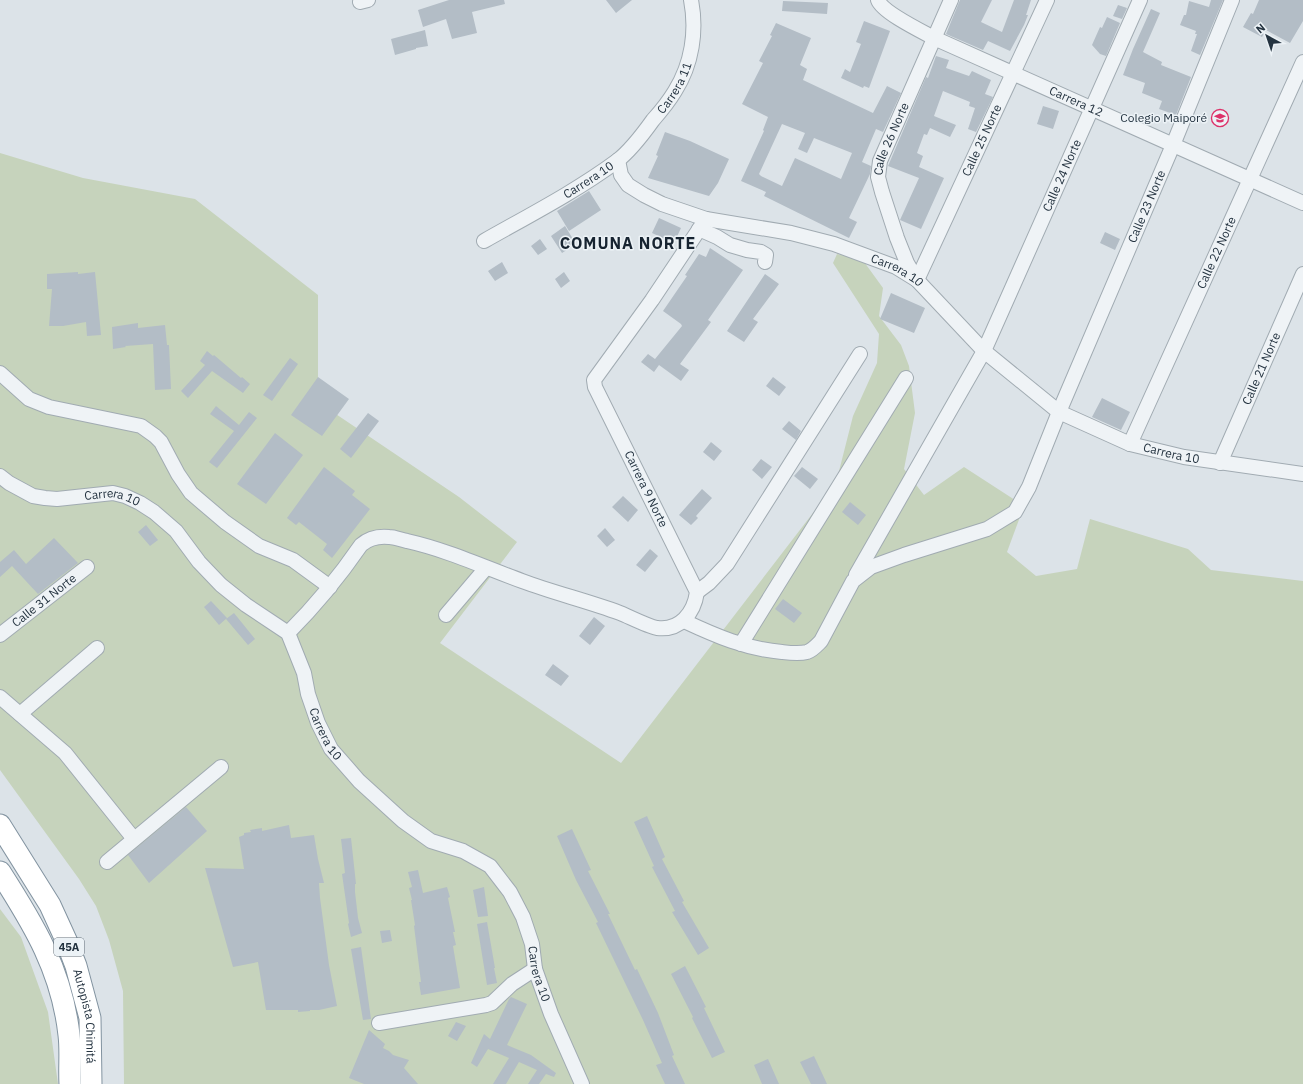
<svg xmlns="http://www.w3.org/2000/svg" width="1303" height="1084" font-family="'IBM Plex Sans',sans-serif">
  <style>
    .green { fill: #c6d3bc }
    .building { fill: #b3bdc6; fill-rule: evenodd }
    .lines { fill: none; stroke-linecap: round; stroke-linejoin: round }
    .minor-casing { stroke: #a1abb2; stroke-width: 16 }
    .highway-casing { stroke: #8293a0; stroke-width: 23 }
    .minor { stroke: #eff3f6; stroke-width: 14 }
    .highway { stroke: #fff; stroke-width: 21 }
    .labels { text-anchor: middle; stroke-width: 3; stroke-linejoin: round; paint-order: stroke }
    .shield { fill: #ecf2f6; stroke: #606c77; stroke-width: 1 }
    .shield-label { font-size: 11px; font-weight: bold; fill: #243340 }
    .street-label { font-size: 12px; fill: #243340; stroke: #ecf2f6 }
    .poi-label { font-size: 12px; fill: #243340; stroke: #ecf2f6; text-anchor: end }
    .district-label { font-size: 16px; font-weight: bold; letter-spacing: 1px; fill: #172431; stroke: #ecf2f6 }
  </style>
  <rect width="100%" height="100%" fill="#dce3e8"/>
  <path class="green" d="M0,153L83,178L195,199L318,295V402L459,497L517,542L440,643L621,763L836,483L853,416L877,363L879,334L833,263L837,254L862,259L883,288L879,316L901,345L909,366L915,413L904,469L924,495L964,467L1024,506L1007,552L1036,576L1077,569L1090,519L1188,549L1211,570L1303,581V1084H124L123,991L109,940L96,906L79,879L0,770Z
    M0,909L21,937L48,1012L58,1084H0Z"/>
  <path class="building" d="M449,0H504L505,4L472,12L477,33L452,39L446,19L423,27L418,10Z
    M606,0H632L616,13Z
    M960,0H992L981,22L1002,32L1014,0H1031L1026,15H1028L1024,25L1010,51L988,41L983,50L946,34Z
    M1211,0H1223L1200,55L1191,51L1197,34H1195L1196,31L1180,25L1184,15H1186L1189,1L1209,7Z
    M1259,0H1303V21L1290,43L1266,30L1262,37L1243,27L1251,13L1253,14Z
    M783,1L828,3L827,14L782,11Z
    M1118,5L1127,8L1122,19L1113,16Z
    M1151,9L1160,13L1143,52L1162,62L1161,65L1191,77L1176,115L1159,109L1162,101L1142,93L1145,83L1123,75L1133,49Z
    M1107,17L1120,23L1106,56L1100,54L1092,45L1100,27L1102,28Z
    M864,21L890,31L869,88L864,86L863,88L841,78L845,69L850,72L861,44L856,42Z
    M776,23L811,38L800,65L807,69L803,80L873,113L887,86L901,93L883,132L876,129L862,162L871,166L870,174L849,218L857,222L849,238L764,196L766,192L741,181L764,131L763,130L768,117L742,104L763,63L759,61L772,36L770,35ZM782,124L805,133L798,149L807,153L814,138L852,153L841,179L795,158L782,186L761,176L759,174Z
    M425,30L428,46L416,48V49L395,55L391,39Z
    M936,56L949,60L946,68L969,76L972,71L991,80L985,94L993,97L976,132L968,129L975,108L969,106L970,102L943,91L934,116L956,125L950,137L930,128L927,135L924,134L917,153L923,156L919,167L944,178L921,229L900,220L919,178L888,166L926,77L928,78Z
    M1043,106L1059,111L1053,129L1037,124Z
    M665,132L690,141L729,159L718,183L709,196L648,178L658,156L656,155Z
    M589,191L601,210L569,231L557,211Z
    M659,218L681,228L674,243L652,233Z
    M565,226L576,244L562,253L551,236Z
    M1105,232L1120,239L1115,250L1100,243Z
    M540,239L547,249L538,255L531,246Z
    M710,248L743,270L708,320L711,322L680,364L689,370L681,381L659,365L654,372L641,362L648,354L655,359L682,326L681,324L663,311L687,276L685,275L699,254L706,257Z
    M502,262L508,273L495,281L488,271Z
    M78,272V274L95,272L101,335L87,336L86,322L63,326H49L52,289H47V274Z
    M564,272L570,281L561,288L555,279Z
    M765,274L779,284L753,319L758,322L744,342L727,331Z
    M891,293L925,308L914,333L880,319Z
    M138,323V328L165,325L167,345H169L171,389L155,390L153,344L125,346L126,347L113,349L112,327Z
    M207,351L213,356L214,355L241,378L242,377L250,384L243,393L212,371L188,398L181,391L205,365L200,361Z
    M290,358L298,364L272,401L263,395Z
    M318,377L349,399L322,436L291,415Z
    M773,377L786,387L779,396L766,386Z
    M1102,398L1130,412L1121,430L1092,417Z
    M216,406L239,425L249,412L257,418L217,468L209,462L234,431L210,414Z
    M368,413L379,421L351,458L340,449Z
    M789,421L801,431L796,440L782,429Z
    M275,433L303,455L266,504L237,484Z
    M711,442L722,451L714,461L703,452Z
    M761,459L772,467L762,479L752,470Z
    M324,467L355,491L352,495L370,509L332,558L323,550L327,544L299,522L296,525L287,518Z
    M802,467L818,479L810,489L794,476Z
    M702,489L712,498L696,516L698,518L691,525L679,515Z
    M623,496L638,510L628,522L612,507Z
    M850,502L866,515L858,525L842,512Z
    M146,525L158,540L150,546L138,532Z
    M605,528L615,540L607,547L597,536Z
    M54,538L78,563L38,594L12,566L0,577V562L14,550L26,564Z
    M650,549L658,556L645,572L636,565Z
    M783,599L802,613L794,623L775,609Z
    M211,601L227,618L219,625L204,607Z
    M234,613L255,639L248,645L226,619Z
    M594,617L605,626L590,645L579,636Z
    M553,664L569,676L561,686L545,675Z
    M186,807L207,831L149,883L128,855Z
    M647,816L665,857L662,859L684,901L682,902L709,948L698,955L672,912L675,911L652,867L654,866L634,822Z
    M289,825L291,838L314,835L318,859L324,883H319L320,898L329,965L337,1006L319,1010H310V1011L298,1012V1010H266L258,962L233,967L205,868L244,869L239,837L244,835V833L251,832L250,830L262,828V831Z
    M572,829L591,870L588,871L610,914H608L635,970L637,969L658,1013L674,1055L672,1056L685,1084H665L656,1065L662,1063L643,1020L596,923L598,922L576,880L557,836Z
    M351,838L356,884H355V892L358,918L362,933L351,937L348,924L349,923L342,874L345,873L341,839Z
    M418,870L423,893L447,887L450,897L448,898L455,932H453L456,945L453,946L460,988L421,995L419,982H421L414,926L415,925L411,900H412L409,888L412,887L408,872Z
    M484,887L488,916L478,917L473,890Z
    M487,922L495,968H494L497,983L487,985L477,924Z
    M390,930L392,941L382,943L380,931Z
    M361,947L371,1019L363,1020L351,949Z
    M685,966L706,1007L704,1008L725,1052L712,1058L692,1018L693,1017L671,974Z
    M511,997L527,1004L507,1045L531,1055L556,1073L554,1077L546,1074L539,1084H528L537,1070L519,1062L506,1084H493L509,1058L488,1049L477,1067L471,1063L484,1034L490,1039L509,999Z
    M456,1022L466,1026L457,1041L448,1036Z
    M369,1030L385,1044L383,1048L389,1051L393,1055L409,1060L404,1068L418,1084H364L349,1078Z
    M814,1056L827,1084H811L800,1062Z
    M768,1059L779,1084H762L754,1065Z"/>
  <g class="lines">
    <g class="minor-casing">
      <g id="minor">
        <path id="s1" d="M878,0C882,12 921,31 934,38L1303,203"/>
        <path d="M360,2L368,0"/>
        <path id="s2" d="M618,160L621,175L628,185L644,195L662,204L706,219L791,233L834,244L896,267L917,280L984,351L1059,412L1130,444L1184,457L1303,474"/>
        <path d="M699,229L717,237L730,245L747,250L761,252L766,255L765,262"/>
        <path id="s3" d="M484,241C528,216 575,192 617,161C630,151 643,134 653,120C661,111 669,101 675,91C692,64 697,31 691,0"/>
        <path id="s4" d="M917,280L1047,0"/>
        <path id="s5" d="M917,280L907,263L897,238L882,192L878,177L880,161L951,0"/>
        <path d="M0,373L29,399L49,407L141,426L155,436L161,442L178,474L191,493L225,522L259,546L293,560L330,587"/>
        <path id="s6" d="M1130,444L1303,62"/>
        <path id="s7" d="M1220,463L1303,274"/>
        <path id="s8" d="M0,476L9,483L33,496L45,498L57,499L113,493L125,496L140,503L154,512L176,531L199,562L221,585L246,605L288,633L304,673L308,694L318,723L331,749L359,781L403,821L431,841L463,851L490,866L510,892L523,917L532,944L535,969L551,1014L582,1084"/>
        <path id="s9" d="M856,575L984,351L1140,0"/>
        <path d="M697,592L709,583L727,564L860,354"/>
        <path d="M446,615L486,568"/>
        <path id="s10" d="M684,621C716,636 746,649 782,652C791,653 799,654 807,652C813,650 817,645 821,641L853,581L871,567L904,555L987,529L1015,512L1029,487L1059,412L1173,145L1232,0"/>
        <path d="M288,633C315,606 339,577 361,545C369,538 379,536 389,537C395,537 401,540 407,541C447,550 484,567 522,581C554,593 588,601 620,613C630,617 647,626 657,628C680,631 694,613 697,592L595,387L594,380L652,300L706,219"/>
        <path id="s11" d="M0,635L87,567"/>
        <path d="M741,644L906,378"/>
        <path d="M0,697L65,753L134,839"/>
        <path d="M20,714L97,648"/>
        <path d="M107,862L221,767"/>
        <path d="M379,1023L486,1005L492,1003L512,984L535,969"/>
      </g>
    </g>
    <g class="highway-casing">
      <g id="highway">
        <path id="s12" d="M0,825L50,905L66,940L76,966L90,1018L91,1084"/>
        <path d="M0,872C34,925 62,971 69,1035C71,1051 69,1068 70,1084"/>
      </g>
    </g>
    <use href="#minor" class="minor"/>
    <use href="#highway" class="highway"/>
  </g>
  <defs>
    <g id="university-ring" transform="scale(0.9)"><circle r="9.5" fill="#ecf2f6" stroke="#dd326a" stroke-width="1.5"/><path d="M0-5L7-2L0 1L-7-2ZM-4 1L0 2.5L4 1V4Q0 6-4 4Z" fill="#dd326a"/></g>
  </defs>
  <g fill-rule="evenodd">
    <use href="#university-ring" x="1220" y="118"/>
  </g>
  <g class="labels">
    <rect class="shield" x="54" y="938" width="30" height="18" rx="3"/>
    <g class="shield-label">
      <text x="69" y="951">45A</text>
    </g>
    <g class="street-label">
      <text dy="4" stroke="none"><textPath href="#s3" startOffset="249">Carrera 11</textPath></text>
      <text dy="4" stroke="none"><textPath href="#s1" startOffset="224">Carrera 12</textPath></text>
      <text dy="4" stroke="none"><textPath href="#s5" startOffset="151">Calle 26 Norte</textPath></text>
      <text dy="4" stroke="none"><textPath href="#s4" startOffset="154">Calle 25 Norte</textPath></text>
      <text dy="4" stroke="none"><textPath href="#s9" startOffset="450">Calle 24 Norte</textPath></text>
      <text dy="4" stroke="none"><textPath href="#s3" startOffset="121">Carrera 10</textPath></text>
      <text dy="4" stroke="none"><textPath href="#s10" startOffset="725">Calle 23 Norte</textPath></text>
      <text dy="4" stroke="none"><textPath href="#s6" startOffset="210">Calle 22 Norte</textPath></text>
      <text dy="4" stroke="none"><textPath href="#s2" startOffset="312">Carrera 10</textPath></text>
      <text dy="4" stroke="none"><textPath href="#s7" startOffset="103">Calle 21 Norte</textPath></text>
      <text dy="4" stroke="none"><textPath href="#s2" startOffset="649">Carrera 10</textPath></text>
      <text transform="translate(646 489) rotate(64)" y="4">Carrera 9 Norte</text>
      <text dy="4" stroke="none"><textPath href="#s8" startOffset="119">Carrera 10</textPath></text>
      <text dy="4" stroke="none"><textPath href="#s11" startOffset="56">Calle 31 Norte</textPath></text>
      <text dy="4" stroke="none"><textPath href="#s8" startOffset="455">Carrera 10</textPath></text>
      <text dy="4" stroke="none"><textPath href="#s8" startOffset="792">Carrera 10</textPath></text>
      <text dy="4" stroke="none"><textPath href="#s12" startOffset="212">Autopista Chimitá</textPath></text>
    </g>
    <g class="poi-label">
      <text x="1207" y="122">Colegio Maiporé</text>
    </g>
    <g class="district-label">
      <text x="628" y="249">COMUNA NORTE</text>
    </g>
  </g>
  <g transform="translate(1267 36) rotate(320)" stroke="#ecf2f6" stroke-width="3" paint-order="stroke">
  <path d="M0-3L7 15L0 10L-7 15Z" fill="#243340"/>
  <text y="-6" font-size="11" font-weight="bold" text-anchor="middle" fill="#243340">N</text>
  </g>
</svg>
